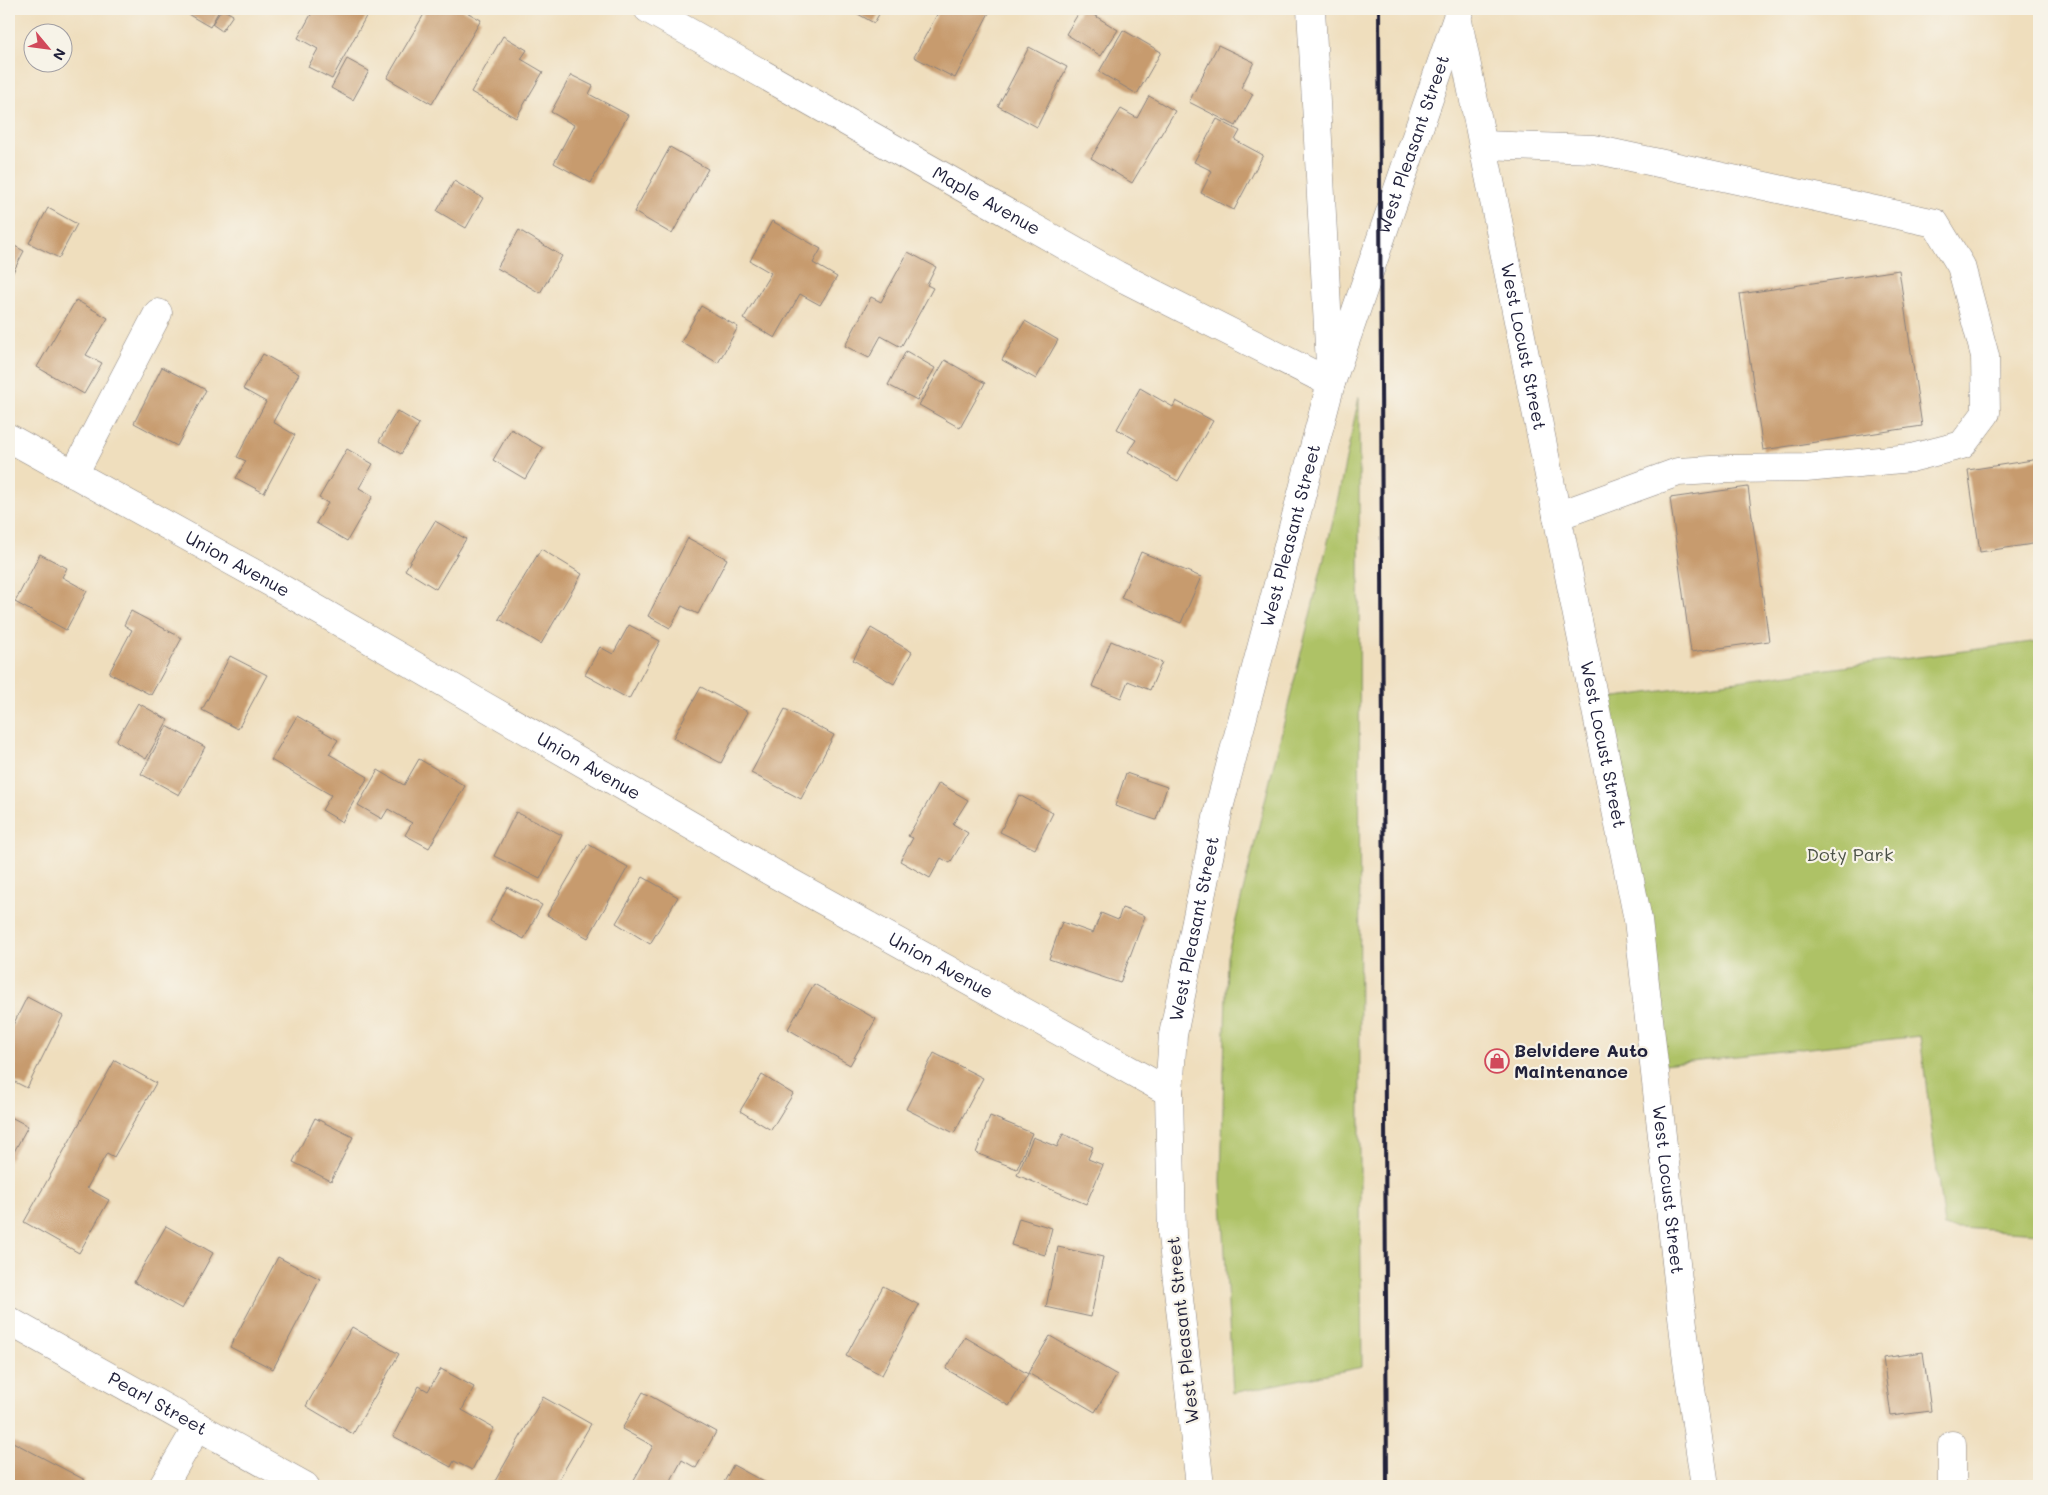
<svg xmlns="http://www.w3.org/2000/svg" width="2048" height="1495" font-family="Mali,sans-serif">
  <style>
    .green { fill: #aec266; stroke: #687250 }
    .building { fill: #c79b6e }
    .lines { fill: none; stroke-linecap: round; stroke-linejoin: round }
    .minor-casing { stroke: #88807c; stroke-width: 29 }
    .minor { stroke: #fff; stroke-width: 28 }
    .rail { stroke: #22223b; stroke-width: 4 }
    .labels { text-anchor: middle; stroke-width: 4.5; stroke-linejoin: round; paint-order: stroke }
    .street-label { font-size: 18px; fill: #22223b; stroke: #f7f3e8 }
    .park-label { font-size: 18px; fill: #4c5248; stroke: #f7f3e8 }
    .poi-label { font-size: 18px; font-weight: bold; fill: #22223b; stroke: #f7f3e8; text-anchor: start }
  </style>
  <rect width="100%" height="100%" fill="#f7f3e8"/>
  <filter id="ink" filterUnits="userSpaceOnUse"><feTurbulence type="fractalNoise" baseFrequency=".02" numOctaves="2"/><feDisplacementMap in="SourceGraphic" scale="10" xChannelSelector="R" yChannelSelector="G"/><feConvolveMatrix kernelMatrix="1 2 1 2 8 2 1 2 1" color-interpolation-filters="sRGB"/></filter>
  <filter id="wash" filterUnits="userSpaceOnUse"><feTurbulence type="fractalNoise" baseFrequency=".0096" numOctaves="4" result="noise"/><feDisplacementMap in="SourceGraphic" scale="20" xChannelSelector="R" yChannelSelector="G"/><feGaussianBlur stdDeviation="1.12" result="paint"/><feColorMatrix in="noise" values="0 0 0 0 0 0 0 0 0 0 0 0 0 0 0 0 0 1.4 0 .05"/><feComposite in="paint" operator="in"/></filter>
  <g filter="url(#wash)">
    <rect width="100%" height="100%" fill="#efdebd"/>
    <path class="green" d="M1359,397L1360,1186L1362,1367L1233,1393L1221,1182L1227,957L1333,521Z
      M2039,641V1233L1944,1227L1920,1036L1654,1065L1594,700Z"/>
    <g id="blocks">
      <path class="building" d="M179,9H220L210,27Z
        M222,9L233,15L222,31L212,24Z
        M314,9H370L332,79L308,67L318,49L298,38Z
        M427,9H461L481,20L432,104L387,78Z
        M849,9H882L874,23Z
        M940,9H991L955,78L914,57Z
        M1081,9H1084L1118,30L1101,56L1066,34Z
        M1123,30L1161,52L1137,94L1099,72Z
        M503,36L527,50L521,59L543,72L516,118L471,92Z
        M1218,45L1254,62L1241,88L1253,94L1236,126L1189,102Z
        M1029,47L1067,67L1037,127L998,106Z
        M347,59L369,71L353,100L331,88Z
        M571,75L593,86L589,94L628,115L591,183L554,163L574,125L551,112Z
        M1149,96L1175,111L1132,183L1091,158L1121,109L1137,118Z
        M1217,119L1240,131L1235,140L1263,155L1234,210L1201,193L1212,171L1194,162Z
        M670,147L708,169L672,234L634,212Z
        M454,181L483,198L466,228L437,211Z
        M48,208L77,224L59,258L29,243Z
        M772,221L821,249L813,263L837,277L820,305L800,294L775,338L743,319L771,273L750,261Z
        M519,230L562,256L540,293L497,268Z
        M9,243L24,251L9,280Z
        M908,252L936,267L927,285L933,288L901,347L881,336L869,358L845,346L871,297L881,302Z
        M1899,270L1922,426L1763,450L1740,294Z
        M76,300L108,318L86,355L102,363L84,394L37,367Z
        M701,306L738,327L718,363L681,342Z
        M1025,321L1058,340L1036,379L1002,360Z
        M906,351L935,368L917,400L888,385Z
        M263,354L299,374L273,422L295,435L264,493L236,478L246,461L237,457L266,402L243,389Z
        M945,360L985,383L960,428L919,405Z
        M162,367L206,390L177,446L134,423Z
        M1140,388L1173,407L1176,401L1213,421L1178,481L1128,452L1136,440L1117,429Z
        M397,411L419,424L401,454L379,441Z
        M511,429L543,448L525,479L493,460Z
        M347,449L373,464L359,488L373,496L347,541L316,523L328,503L319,498Z
        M2039,459V543L1980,552L1968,470Z
        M1748,487L1769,641L1691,652L1670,498Z
        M435,521L466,539L436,589L405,570Z
        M688,538L727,559L698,614L682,606L670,628L648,616Z
        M541,549L582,574L541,644L499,619Z
        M1141,552L1201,577L1181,623L1121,598Z
        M40,554L67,568L62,577L87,591L66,630L15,602Z
        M131,611L182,638L151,695L109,673L132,630L124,625Z
        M629,625L660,641L629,699L585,675L600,647L613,654Z
        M871,628L912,652L894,684L853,660Z
        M1111,641L1162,662L1150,690L1128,681L1121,698L1092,686Z
        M230,656L267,675L238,729L202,710Z
        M701,687L748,712L721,763L673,738Z
        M138,703L168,720L146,759L116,741Z
        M785,709L834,735L801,799L751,773Z
        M297,716L338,740L329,754L368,777L342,822L322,810L331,795L271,760Z
        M167,726L205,747L179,795L141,774Z
        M419,759L465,786L429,848L405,835L412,823L388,809L382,819L358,805L378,770L404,785Z
        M1126,773L1167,787L1156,820L1115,806Z
        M939,783L968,800L953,824L968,833L950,863L941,858L930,878L900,861L913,838L908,836Z
        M1019,795L1053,813L1035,849L1000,832Z
        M516,812L562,835L540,879L494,856Z
        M588,844L628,867L588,938L547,915Z
        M643,877L678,897L650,944L616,923Z
        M507,887L542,905L524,939L490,921Z
        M1122,908L1145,916L1120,983L1049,959L1062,922L1093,933L1101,913L1118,920Z
        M814,984L876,1019L850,1065L788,1029Z
        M27,997L63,1016L27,1088L9,1079V1033Z
        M934,1053L983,1078L954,1133L906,1109Z
        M115,1060L156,1083L114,1157L107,1153L87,1188L109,1200L79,1253L24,1222Z
        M762,1075L793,1094L771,1130L740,1111Z
        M9,1116L28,1126L9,1161Z
        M990,1116L1032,1133L1017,1169L976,1153Z
        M315,1118L353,1137L331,1181L293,1162Z
        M1063,1134L1093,1147L1088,1159L1103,1165L1086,1204L1017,1175L1033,1137L1057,1147Z
        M1019,1218L1052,1228L1045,1255L1011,1245Z
        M166,1226L213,1253L182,1309L134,1282Z
        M1058,1247L1103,1257L1091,1317L1046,1307Z
        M278,1257L320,1279L273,1369L230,1347Z
        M883,1286L919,1305L882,1375L846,1356Z
        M352,1327L399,1354L353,1434L306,1406Z
        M1050,1336L1117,1375L1095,1412L1028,1373Z
        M965,1337L1028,1374L1009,1406L946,1369Z
        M1923,1352L1931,1411L1891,1416L1883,1358Z
        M441,1369L474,1387L462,1410L494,1428L472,1470L454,1461L451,1467L393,1436L419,1386L428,1391Z
        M643,1392L716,1432L696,1468L682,1460L668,1486H622L624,1481L631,1485L653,1446L622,1429Z
        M543,1397L591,1424L555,1486H504L495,1481Z
        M9,1440L85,1480L82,1486H9Z
        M733,1465L766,1483L764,1486H722Z"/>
    </g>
  </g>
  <g filter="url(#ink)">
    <use href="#blocks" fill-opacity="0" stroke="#88807c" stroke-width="1"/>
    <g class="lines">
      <g class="minor-casing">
        <g id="minor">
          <path id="s1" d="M648,9L1117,275L1331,383L1311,9"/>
          <path id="s2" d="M1458,21L1638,920L1687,1361L1705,1486"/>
          <path d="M1483,145L1594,149L1935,223L1961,266L1985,356L1986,413L1962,445L1911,458L1806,468L1729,469L1678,472L1557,516"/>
          <path id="s3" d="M9,438L277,586L775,874L1169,1092"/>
          <path d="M74,474L158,313"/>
          <path id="s4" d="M9,1321L305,1486"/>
          <path d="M1952,1445V1486"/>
          <path d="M163,1486L198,1426"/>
          <path id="s5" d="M1200,1486L1172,1236L1169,1092L1173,1035L1219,808L1331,383L1460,9"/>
        </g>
      </g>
      <use href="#minor" class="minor"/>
      <path class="rail" d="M1379,9L1387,1486"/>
    </g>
  </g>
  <defs>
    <g id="shop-ring" transform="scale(1.25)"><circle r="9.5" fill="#f7f3e8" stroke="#d1495b" stroke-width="1.5"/><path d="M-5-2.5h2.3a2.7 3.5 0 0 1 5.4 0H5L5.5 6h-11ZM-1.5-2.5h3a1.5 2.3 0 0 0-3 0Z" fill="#d1495b"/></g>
  </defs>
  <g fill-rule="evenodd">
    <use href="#shop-ring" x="1497" y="1061"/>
  </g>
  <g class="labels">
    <g class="street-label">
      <text dy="6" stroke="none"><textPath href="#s5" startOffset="1376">West Pleasant Street</textPath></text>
      <text dy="6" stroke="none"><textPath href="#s1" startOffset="389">Maple Avenue</textPath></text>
      <text dy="6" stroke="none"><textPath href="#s2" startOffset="332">West Locust Street</textPath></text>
      <text dy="6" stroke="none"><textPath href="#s5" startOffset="966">West Pleasant Street</textPath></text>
      <text dy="6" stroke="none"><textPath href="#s3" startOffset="261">Union Avenue</textPath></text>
      <text dy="6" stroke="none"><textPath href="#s2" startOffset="738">West Locust Street</textPath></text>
      <text dy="6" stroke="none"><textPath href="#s3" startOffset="666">Union Avenue</textPath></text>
      <text dy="6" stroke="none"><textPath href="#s5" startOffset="561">West Pleasant Street</textPath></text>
      <text dy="6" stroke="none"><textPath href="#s3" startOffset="1071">Union Avenue</textPath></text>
      <text dy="6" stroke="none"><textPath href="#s2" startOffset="1188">West Locust Street</textPath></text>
      <text transform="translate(1183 1330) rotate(-96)" y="6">West Pleasant Street</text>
      <text dy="6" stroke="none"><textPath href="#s4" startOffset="170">Pearl Street</textPath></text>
    </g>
    <g class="park-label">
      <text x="1850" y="861">Doty Park</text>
    </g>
    <g class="poi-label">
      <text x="1514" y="1057">Belvidere Auto<tspan x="1514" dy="21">Maintenance</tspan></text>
    </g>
  </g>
  <rect width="2048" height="1495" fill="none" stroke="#f7f3e8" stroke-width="30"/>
  <g transform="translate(48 48) rotate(119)"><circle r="24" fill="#f7f3e8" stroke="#a29fa3"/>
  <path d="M0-4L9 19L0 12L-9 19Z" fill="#d1495b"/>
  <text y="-8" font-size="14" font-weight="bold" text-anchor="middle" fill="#22223b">N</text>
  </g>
</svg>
